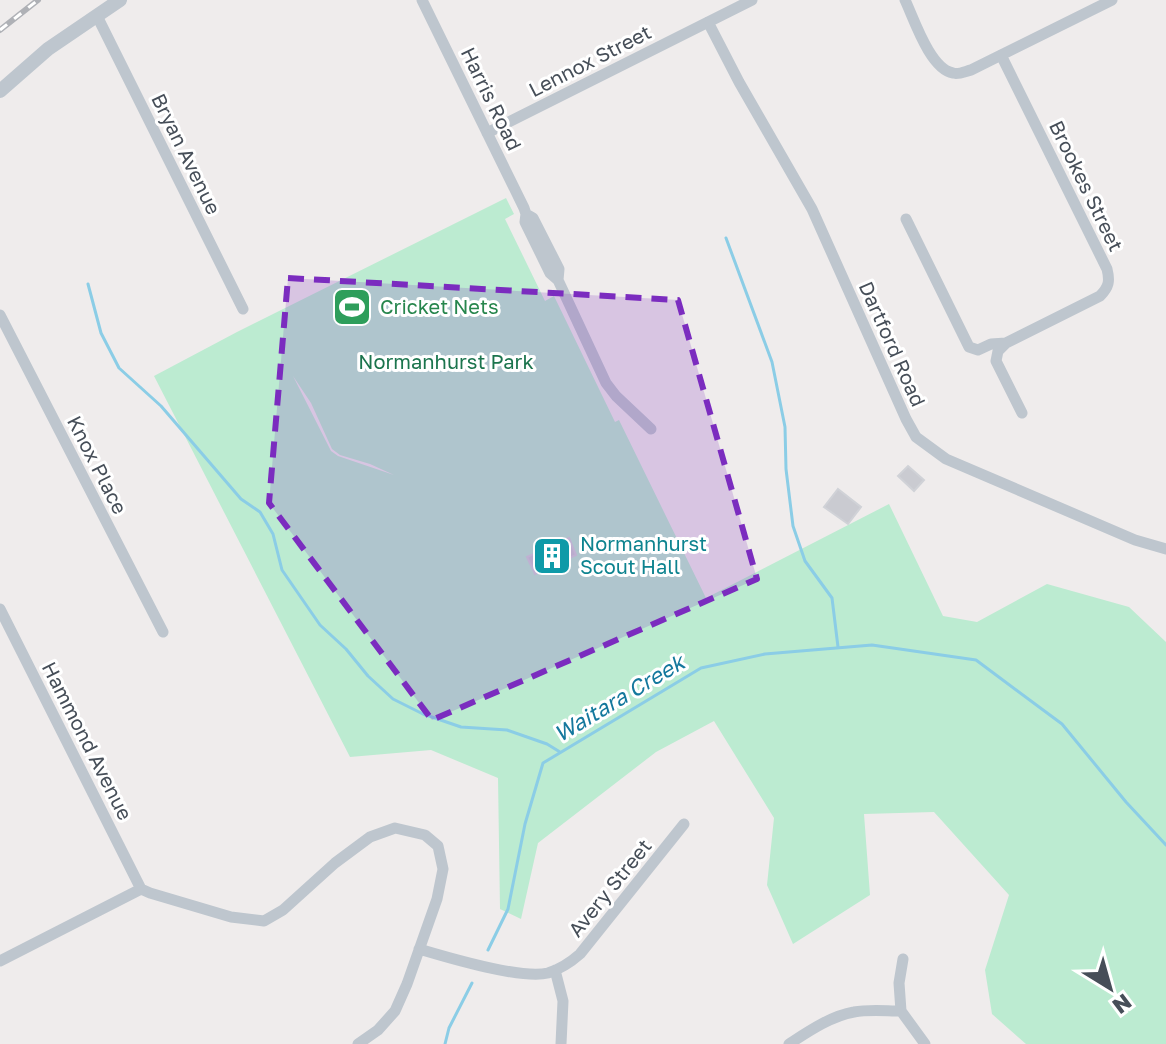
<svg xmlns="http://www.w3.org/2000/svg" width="1166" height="1044" font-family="'Golos Text',sans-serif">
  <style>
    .green { fill: #bcebd1; fill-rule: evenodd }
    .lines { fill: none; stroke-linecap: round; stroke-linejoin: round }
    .stream { stroke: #8bcde6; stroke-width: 3 }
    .building { fill: #cacbd1; stroke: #d0d2d7; stroke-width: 2 }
    .minor { stroke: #bec6ce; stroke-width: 11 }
    .tertiary { stroke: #bec6ce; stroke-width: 14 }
    .rail-casing { stroke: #afb1b6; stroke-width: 6 }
    .rail { stroke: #fff; stroke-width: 3; stroke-dasharray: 9; stroke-linecap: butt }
    .marked { fill: #7b2cbf; fill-opacity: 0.2; stroke: #7b2cbf; stroke-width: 6; stroke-dasharray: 16 10; stroke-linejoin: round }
    .labels { text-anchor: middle; stroke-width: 6; stroke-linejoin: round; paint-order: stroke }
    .street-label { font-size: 20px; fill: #464e58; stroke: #fff }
    .leisure-label { font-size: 20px; fill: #27864d; stroke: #fff; text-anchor: start }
    .park-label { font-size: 20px; fill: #1b744d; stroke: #fff }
    .culture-label { font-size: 20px; fill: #0d838f; stroke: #fff; text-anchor: start }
    .water-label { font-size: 22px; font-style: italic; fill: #14789d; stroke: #fff }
  </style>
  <rect width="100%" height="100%" fill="#efecec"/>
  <path class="green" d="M506,198L514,214L505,219L545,301L554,296L615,422L619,420L706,598L889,504L943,616L977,622L1047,584L1129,607L1166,642V1044H1026L992,1014L985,970L1009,895L934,812L864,814L870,895L793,944L767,885L774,818L714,721L656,752L538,843L521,919L500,909L498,778L431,750L350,757L154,376L237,332ZM293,376L311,403L332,449L340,455L370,464L394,475L338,456L331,451Z"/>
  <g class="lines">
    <path class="stream" d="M726,238L772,362L785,427L786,469L793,526L805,561L832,598L838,647
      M88,284L101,333L119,368L161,406L241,499L260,512L273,534L282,570L320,625L346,649L368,676L393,699L423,714L461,727L507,730L547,744L560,752
      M488,950L508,909L525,824L543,763L701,668L765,654L872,645L976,660L1062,724L1126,802L1166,845
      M445,1044L449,1028L472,983"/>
  </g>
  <path class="building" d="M908,466L924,480L914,491L898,476Z
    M838,489L861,507L848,524L824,507Z
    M569,538L576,555L535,574L527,557Z"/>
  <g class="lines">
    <path class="minor" d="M422,0L524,208L526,214L525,222L550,273L558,280L606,383L616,396L651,429
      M905,0C914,19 930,69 953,73C958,75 966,71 971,70L1112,0
      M97,16L243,309
      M708,22L739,82L812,209L906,419L916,437L946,459L1135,540L1166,549
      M1001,55L1107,269C1110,281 1109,287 1100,296L1006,343L998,351L996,361L1022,413
      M487,133L752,0
      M526,214L533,218L559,269L558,280
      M906,219L969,347L978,350L991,344L1006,343
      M0,315L163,632
      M0,609L141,889
      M141,889L150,893L231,917L264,921L283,910L335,863L370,837L395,828L425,835L438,846L443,869L437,899L407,984L395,1011L378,1030L358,1044
      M419,949C446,957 522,980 548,973C560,969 571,962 580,954L684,824
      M0,961L141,889
      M555,970L563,1001L561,1044
      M901,1011L899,983L903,959
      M789,1044C809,1031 831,1016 854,1012C869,1009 886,1011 901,1011L925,1044"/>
    <path class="tertiary" d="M0,91L48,49L120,0"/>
    <g class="rail-casing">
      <path id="rail" d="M0,30L38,0"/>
    </g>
    <use href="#rail" class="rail"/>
  </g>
  <path class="marked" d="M288,278L678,300L757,579L432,720L269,503Z"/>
  <defs>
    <g id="stadium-square" transform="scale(2)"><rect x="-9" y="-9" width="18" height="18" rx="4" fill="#2e9e5b" stroke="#fff"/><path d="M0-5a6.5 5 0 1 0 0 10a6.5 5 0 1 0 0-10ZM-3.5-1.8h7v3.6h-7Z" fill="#fff"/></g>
    <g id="building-square" transform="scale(2)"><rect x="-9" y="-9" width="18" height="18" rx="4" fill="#0f9aa8" stroke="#fff"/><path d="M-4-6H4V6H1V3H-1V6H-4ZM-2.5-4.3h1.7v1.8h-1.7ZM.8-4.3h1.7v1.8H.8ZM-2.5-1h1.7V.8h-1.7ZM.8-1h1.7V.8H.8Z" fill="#fff"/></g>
  </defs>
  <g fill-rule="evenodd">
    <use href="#stadium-square" x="352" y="307"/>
    <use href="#building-square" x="552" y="556"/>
  </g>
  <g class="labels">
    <g class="street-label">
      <text transform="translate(590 61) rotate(-27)" y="7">Lennox Street</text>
      <text transform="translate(491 99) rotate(64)" y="7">Harris Road</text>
      <text transform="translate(186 154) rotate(64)" y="7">Bryan Avenue</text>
      <text transform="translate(1086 186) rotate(64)" y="7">Brookes Street</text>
      <text transform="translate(892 344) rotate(66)" y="7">Dartford Road</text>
      <text transform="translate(97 465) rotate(63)" y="7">Knox Place</text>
      <text transform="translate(87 741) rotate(63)" y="7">Hammond Avenue</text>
      <text transform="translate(610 888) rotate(-51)" y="7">Avery Street</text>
    </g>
    <g class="leisure-label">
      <text x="380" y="314">Cricket Nets</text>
    </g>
    <g class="park-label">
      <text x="446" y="369">Normanhurst Park</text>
    </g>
    <g class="culture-label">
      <text x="580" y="551">Normanhurst<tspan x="580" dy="23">Scout Hall</tspan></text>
    </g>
    <g class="water-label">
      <text transform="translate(619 698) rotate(-31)" y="8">Waitara Creek</text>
    </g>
  </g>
  <g transform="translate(1110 988) rotate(143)" stroke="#ffffff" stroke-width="6" paint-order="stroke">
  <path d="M0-6L14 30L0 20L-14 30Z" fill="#464e58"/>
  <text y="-12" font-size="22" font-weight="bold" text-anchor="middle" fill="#464e58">N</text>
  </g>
</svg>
